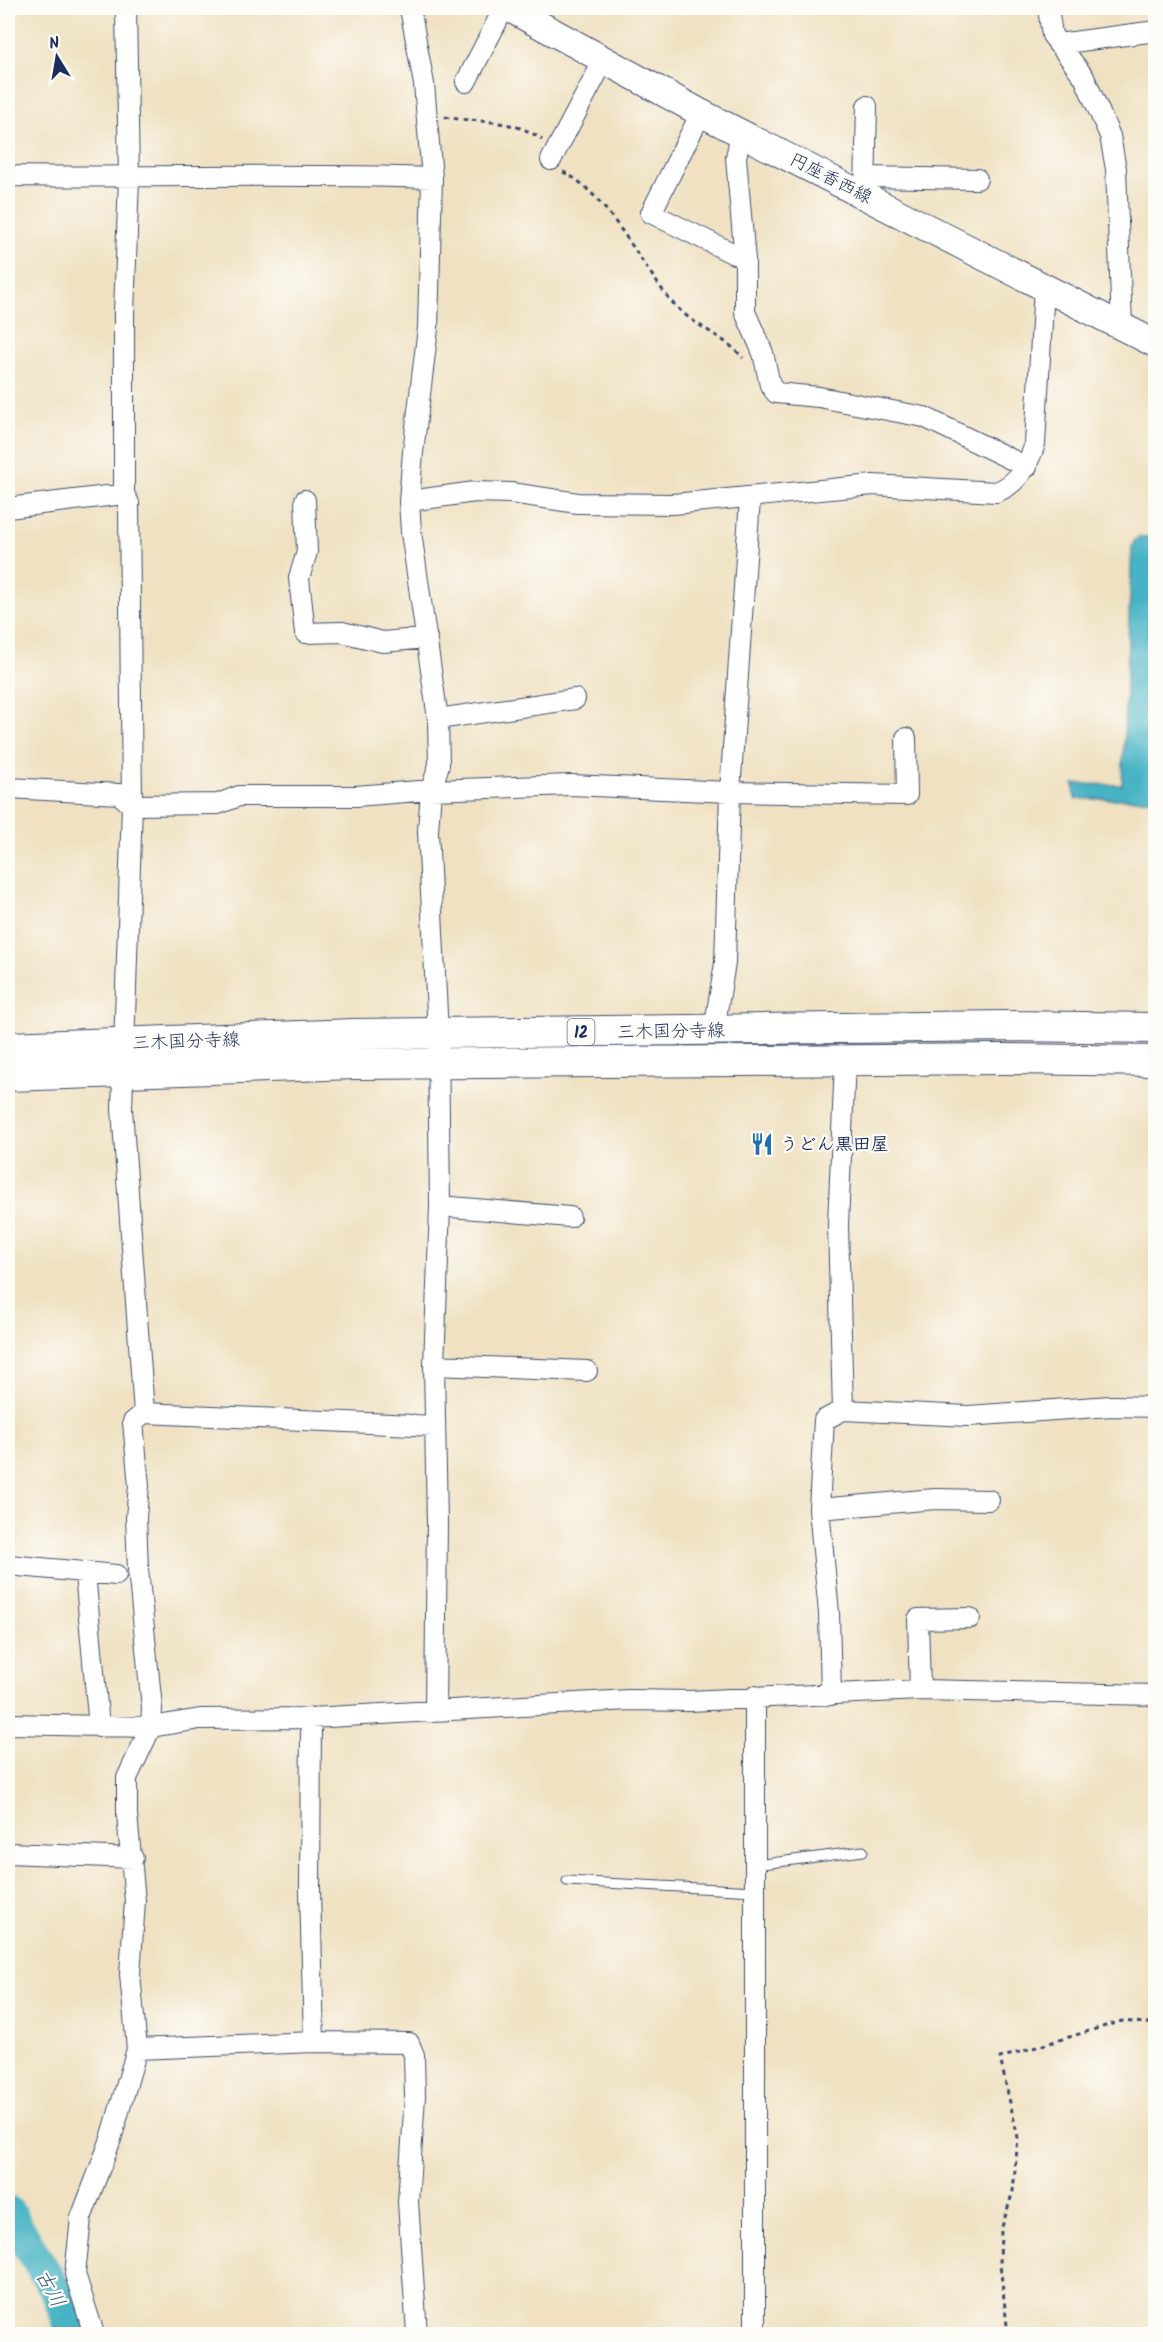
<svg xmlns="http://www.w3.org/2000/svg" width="1163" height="2342" font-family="Kalam,'Klee One',sans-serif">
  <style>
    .water { fill: #47b3c4; stroke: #317191; stroke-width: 1.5 }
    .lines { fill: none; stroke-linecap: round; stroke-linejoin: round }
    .river { stroke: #47b3c4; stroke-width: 33 }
    .lane-casing { stroke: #3b4a6d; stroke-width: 11 }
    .street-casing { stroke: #3b4a6d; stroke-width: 22 }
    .secondary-casing { stroke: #3b4a6d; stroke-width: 29 }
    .primary-casing { stroke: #3b4a6d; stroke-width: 32 }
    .path { stroke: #3b4a6d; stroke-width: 3; stroke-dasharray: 4.5 4.5; stroke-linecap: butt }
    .lane { stroke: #fff; stroke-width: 9 }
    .street { stroke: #fff; stroke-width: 20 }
    .secondary { stroke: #fff; stroke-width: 27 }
    .primary { stroke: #fff; stroke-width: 30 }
    .labels { text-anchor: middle; stroke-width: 4.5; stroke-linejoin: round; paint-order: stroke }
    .shield { fill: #fdfcf7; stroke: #5f6c8c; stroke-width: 1.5 }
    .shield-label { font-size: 16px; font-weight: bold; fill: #1b2f5e }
    .street-label { font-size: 18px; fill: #1b2f5e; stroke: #fdfcf7 }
    .poi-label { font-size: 18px; font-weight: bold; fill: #1b2f5e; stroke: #fdfcf7; text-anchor: start }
    .water-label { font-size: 20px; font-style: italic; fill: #2a5d82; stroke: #fdfcf7 }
  </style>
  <rect width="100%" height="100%" fill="#fdfcf7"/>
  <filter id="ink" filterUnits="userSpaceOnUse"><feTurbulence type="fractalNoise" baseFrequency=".0167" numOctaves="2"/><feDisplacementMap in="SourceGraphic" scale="12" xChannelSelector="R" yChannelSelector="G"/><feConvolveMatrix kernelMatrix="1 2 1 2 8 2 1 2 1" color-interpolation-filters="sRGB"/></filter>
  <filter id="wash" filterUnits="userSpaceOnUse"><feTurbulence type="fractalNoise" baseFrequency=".008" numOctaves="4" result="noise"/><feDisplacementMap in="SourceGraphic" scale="24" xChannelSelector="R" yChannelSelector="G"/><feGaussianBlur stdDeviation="1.35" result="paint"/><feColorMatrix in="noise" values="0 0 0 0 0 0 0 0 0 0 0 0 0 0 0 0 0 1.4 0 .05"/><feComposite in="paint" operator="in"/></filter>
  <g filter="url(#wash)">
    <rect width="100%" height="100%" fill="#efe1c1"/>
    <path class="water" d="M1141,537H1155V799H1075L1074,784L1122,785L1132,546L1135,540Z"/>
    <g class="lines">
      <path class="river" d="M8,2212L58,2294L73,2334"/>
    </g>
  </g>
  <g filter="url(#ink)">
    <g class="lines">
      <g class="lane-casing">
        <path id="lane" d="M755,1865L863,1851
          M567,1881L755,1891"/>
      </g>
      <g class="street-casing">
        <path id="street" d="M126,8L129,178L124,313V494L129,503L132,805L122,1109L144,1413L435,1426
          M410,8L424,84L432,178L428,328L413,452L409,501L411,532L438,719L439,765L431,790L428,831L438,1034L440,1206L434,1365L437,1523L435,1712
          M1048,8L1052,35L1084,77L1110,136L1116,169L1122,327
          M1058,44L1156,31
          M466,82L504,8
          M701,113L651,213L734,254
          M741,132L736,158L745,260V312L763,353L770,385L776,393L819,397L924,417L1027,467
          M551,160L604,60
          M8,176C149,178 291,173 432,178
          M865,177L977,179
          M865,190L867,106
          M305,500L307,552L299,578L305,633L342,632L383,642L427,638
          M409,501L475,492L511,493L578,503L673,504L873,485L996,492C1018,484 1028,465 1035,444L1044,287
          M8,508L124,494
          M438,719L575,699
          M8,788L119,794L132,805L218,804L239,796H356L431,790L571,785L730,792L907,795L906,738
          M714,1030L725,963L730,792L750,499
          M440,1206L570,1217
          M434,1365L587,1371
          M843,1410L838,1225L845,1061
          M819,1509L935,1499L989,1500
          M8,1565L116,1575
          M85,1573L99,1727
          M920,1690L918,1619L970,1618
          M831,1695L829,1613L819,1509L824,1420L843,1410L968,1416L1111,1406L1156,1407
          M755,1696V2334
          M311,1718L310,1890L314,2042
          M8,1724L151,1727L200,1719L311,1718L629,1700L689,1701L920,1690L1156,1695
          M8,1853L133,1858
          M137,2049L314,2042L409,2043L414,2055L415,2096L408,2202L417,2334
          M94,2334L75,2274L81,2218L111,2139L137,2049L130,1974L135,1901L127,1814V1778L151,1727L152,1708L138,1569L136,1517L139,1486L133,1422L144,1413"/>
      </g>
      <g class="secondary-casing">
        <path id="secondary" d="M509,8L701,113L1156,344"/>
      </g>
      <g class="primary-casing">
        <path id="primary" d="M8,1047L353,1034L1009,1026L1156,1028
          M8,1076L354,1064L1005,1059L1156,1061"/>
      </g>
      <path class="path" d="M445,117C477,123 516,118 542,140
        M563,172C603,189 642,266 671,301C693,327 724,335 743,358
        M1008,2334L1000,2264L1001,2230L1013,2191L1018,2138L1000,2058L1122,2021L1156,2024"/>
      <use href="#lane" class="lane"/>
      <use href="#street" class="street"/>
      <use href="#secondary" class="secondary"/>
      <use href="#primary" class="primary"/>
    </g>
  </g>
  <defs>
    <g id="restaurant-bare" transform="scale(1.8)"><path d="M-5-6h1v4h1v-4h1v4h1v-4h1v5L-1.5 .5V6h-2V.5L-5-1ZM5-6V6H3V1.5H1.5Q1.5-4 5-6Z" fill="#1f6fb2" stroke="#fdfcf7" stroke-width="2.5" paint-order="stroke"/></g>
  </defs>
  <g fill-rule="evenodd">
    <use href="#restaurant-bare" x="762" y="1144"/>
  </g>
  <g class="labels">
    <rect class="shield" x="567.5" y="1019" width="27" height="26" rx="4.5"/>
    <g class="shield-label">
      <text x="581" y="1038">12</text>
    </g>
    <g class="street-label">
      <text transform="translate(831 178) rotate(27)" y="6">円座香西線</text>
      <text transform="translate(671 1031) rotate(-1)" y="6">三木国分寺線</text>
      <text transform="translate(186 1041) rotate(-2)" y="6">三木国分寺線</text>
    </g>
    <g class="poi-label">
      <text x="780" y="1150">うどん黒田屋</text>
    </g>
    <g class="water-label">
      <text transform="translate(51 2288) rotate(62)" y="7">古川</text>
    </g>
  </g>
  <rect width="1163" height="2342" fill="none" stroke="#fdfcf7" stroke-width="30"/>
  <g transform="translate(57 57) rotate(349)" stroke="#fdfcf7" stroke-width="4.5" paint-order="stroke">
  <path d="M0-4.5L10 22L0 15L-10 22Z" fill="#1b2f5e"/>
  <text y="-9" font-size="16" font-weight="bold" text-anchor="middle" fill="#1b2f5e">N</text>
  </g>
</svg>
